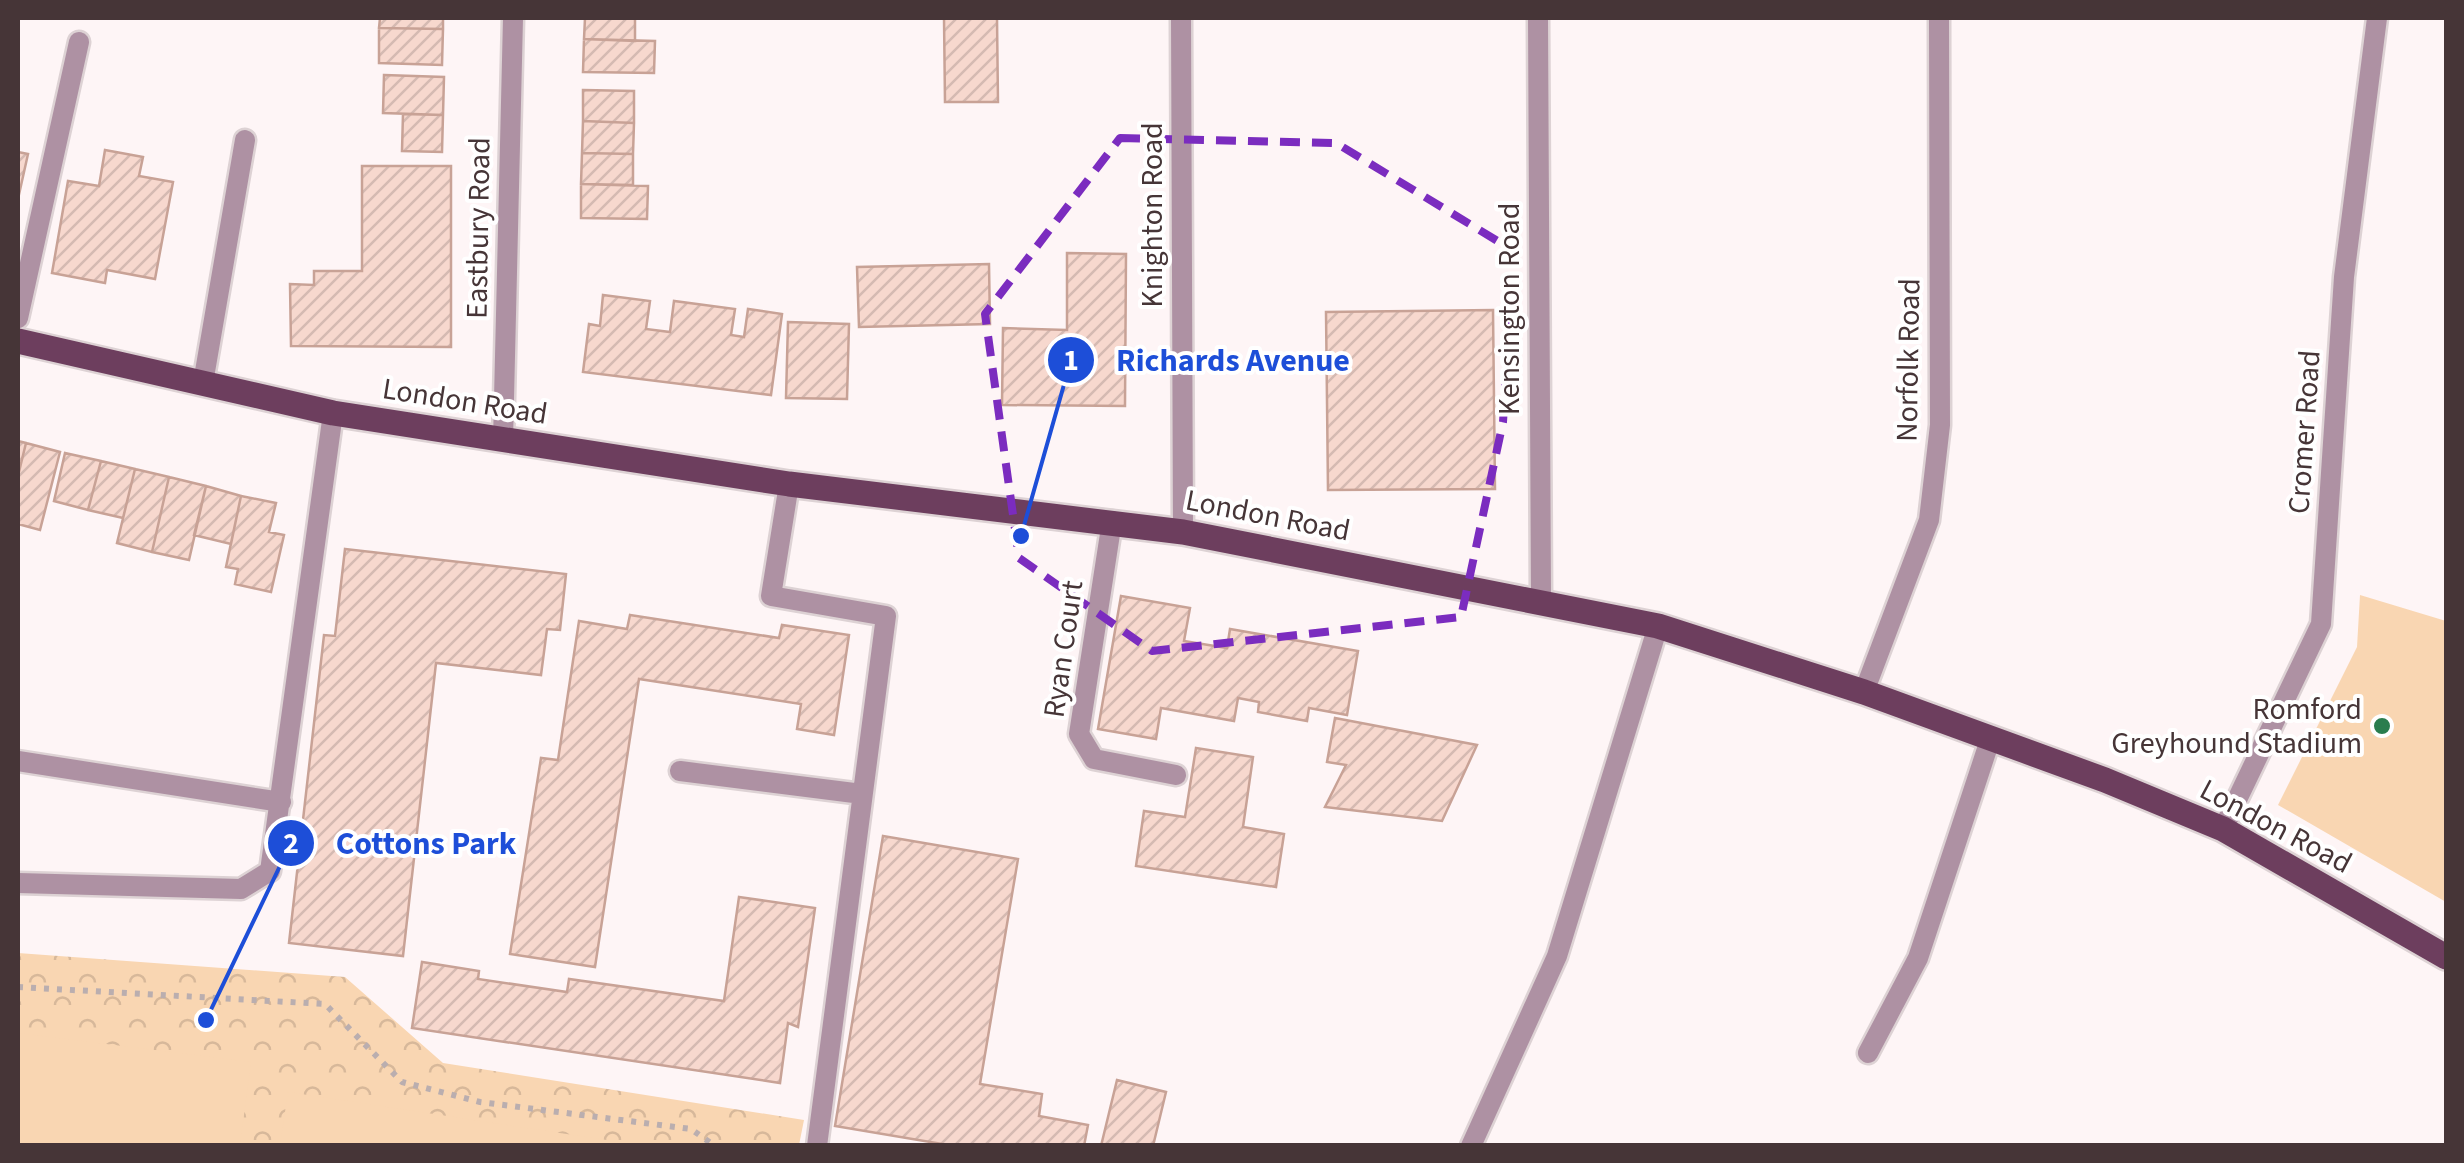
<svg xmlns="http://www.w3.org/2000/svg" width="2464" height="1163" font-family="'Source Sans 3',sans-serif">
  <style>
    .park { fill: url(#park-crowns) }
    .pitch { fill: #f9d6b2 }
    .building { fill: url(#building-hatch); stroke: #c8a296; stroke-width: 2.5 }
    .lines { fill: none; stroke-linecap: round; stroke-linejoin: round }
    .service-casing { stroke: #ddd2d4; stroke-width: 25 }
    .minor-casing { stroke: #ddd2d4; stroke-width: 25 }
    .primary-casing { stroke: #ddd2d4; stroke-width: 30 }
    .path { stroke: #baaeaf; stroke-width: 6; stroke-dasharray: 5 8; stroke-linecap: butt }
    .service { stroke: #ae91a3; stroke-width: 20 }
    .minor { stroke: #ae91a3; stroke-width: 20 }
    .primary { stroke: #6d3e5e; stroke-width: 25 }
    .marked { fill: none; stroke: #7b2cbf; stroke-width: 8; stroke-dasharray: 20 12; stroke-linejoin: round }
    .poi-dot { fill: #2a7d4e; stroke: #fff; stroke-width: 4 }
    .labels { text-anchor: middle; stroke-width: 8; stroke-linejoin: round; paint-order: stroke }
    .street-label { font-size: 30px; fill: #463537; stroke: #fff }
    .poi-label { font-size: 30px; fill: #463537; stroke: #fff; text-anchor: end }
    .leader { fill: none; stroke: #1d4ed8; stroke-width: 4 }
    .callout-dot { fill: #1d4ed8; stroke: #fff; stroke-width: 4 }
    .mark-label { font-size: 30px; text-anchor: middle; font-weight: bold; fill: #fff }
    .callout-label { font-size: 32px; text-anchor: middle; font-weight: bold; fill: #1d4ed8; stroke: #fff; stroke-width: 8; stroke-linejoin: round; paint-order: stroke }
  </style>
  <defs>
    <pattern id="park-crowns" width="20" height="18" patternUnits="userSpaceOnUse" patternTransform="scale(2.5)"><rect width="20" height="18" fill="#f9d6b2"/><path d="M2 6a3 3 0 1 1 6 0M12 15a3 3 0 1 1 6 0" fill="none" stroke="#d7b89a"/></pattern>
    <pattern id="building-hatch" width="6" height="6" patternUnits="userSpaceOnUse" patternTransform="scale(2.5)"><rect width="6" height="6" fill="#f7d8ce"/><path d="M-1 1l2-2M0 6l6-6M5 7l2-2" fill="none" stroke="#d5bab2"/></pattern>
  </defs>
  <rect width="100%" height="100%" fill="#fef5f6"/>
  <path class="park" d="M18,953L345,977L443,1063L804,1120L799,1145H18Z"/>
  <path class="pitch" d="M2360,595L2446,621V902L2278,805L2357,647Z
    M18,1033L251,1062L240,1145H18Z
    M288,1092L620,1142V1145H280Z"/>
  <path class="building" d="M380,18H443V29L379,28Z
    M585,18H635V41L584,39Z
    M944,18H997L998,102H945Z
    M379,28L443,29L442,65L379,63Z
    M584,39L655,41L654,73L583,72Z
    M384,75L444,77L443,115L383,113Z
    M583,90L634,91V123L583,121Z
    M403,114L443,115L442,152L402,151Z
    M583,121L634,123L633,154L582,153Z
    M105,150L143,157L139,176L173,182L155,279L107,270L105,283L52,273L68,181L99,186Z
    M18,152L28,154L18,199Z
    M582,153L633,154V185L581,184Z
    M362,166H451V347L291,346L290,284L314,285V271H362Z
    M581,184L648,186L647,219L581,218Z
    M1067,253L1126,254L1125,406L1002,405L1003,328L1067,330Z
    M989,264L990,324L859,327L857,267Z
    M603,295L650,301L646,329L670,332L674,301L735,309L731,335L744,337L748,309L782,314L771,395L583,372L589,324L600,326Z
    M1493,310L1495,489L1328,490L1326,312Z
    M788,322L849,324L847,399L786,398Z
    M18,441L26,443L18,476Z
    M26,443L60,452L40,530L18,524V476Z
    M65,453L101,461L88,510L54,501Z
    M101,461L135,469L123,518L88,510Z
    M135,469L169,477L152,552L117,543Z
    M169,477L206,486L189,560L152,552Z
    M206,486L241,496L231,544L194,535Z
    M241,496L276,503L269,532L284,535L271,592L235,584L238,569L226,567Z
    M345,549L566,574L560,630L547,629L541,675L436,663L403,956L289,943L324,635L335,636Z
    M1121,596L1190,608L1184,641L1227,648L1230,629L1358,651L1347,715L1309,708L1307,721L1258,712L1259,702L1238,698L1234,721L1161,708L1156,739L1098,729Z
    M630,615L779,638L782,625L849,635L834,735L797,729L801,704L639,679L595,967L510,954L541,758L558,760L579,621L627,629Z
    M1335,718L1477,745L1442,821L1325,807L1346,765L1327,762Z
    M1196,748L1253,757L1243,827L1284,834L1276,887L1136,866L1144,811L1185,817Z
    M883,836L1018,859L980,1084L1042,1094L1039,1116L1088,1125L1084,1146H954L835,1126Z
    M739,897L815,908L798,1027L788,1023L780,1083L412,1028L422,962L479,971L478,979L567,992L569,979L724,1001Z
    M1117,1080L1166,1092L1153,1146H1101Z"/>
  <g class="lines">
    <g class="service-casing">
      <path id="service" d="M18,318L79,42
        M203,383L245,140
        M789,484L771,596L886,616L817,1146
        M1112,521L1079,734L1094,759L1176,775
        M18,761L281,802
        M680,771L862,794
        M18,883L241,889L270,871L333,413
        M1868,1053L1918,958L1991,737"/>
    </g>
    <g class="minor-casing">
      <path id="minor" d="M1181,18L1183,532
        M1538,18L1541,600
        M503,441L513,18
        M1864,692L1929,520L1940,425L1939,18
        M2223,829L2321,624L2344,277L2377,18
        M1471,1146L1557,956L1658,626"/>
    </g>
    <g class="primary-casing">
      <path id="primary" d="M18,341L333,413L789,484L1183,532L1658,626L1864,692L2105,780L2223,829L2446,957"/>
    </g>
    <path class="path" d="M18,987L325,1004L402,1082L480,1102L691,1129L715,1146"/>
    <use href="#service" class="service"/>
    <use href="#minor" class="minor"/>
    <use href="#primary" class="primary"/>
  </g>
  <path class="marked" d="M1120,138L1336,143L1514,251L1503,422L1461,617L1152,651L1019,558L985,314Z"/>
  <circle class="poi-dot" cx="2382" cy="726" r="10"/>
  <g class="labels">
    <g class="street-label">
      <text transform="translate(1152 215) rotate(-90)" y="10">Knighton Road</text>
      <text transform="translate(478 228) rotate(-89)" y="10">Eastbury Road</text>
      <text transform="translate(1509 309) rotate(-90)" y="10">Kensington Road</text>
      <text transform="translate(1908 360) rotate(-89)" y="10">Norfolk Road</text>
      <text transform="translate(465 401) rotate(9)" y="10">London Road</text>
      <text transform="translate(2304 432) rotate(-86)" y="10">Cromer Road</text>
      <text transform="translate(1268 515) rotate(11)" y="10">London Road</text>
      <text transform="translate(1063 649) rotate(-82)" y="10">Ryan Court</text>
      <text transform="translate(2276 826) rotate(28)" y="10">London Road</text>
    </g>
    <g class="poi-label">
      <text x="2362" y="719">Romford<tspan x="2362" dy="34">Greyhound Stadium</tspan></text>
    </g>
  </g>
  <path class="leader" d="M1021 536L1071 360M206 1020L291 843"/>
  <g class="callout-dot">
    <circle cx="1021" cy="536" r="10"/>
    <circle cx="206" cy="1020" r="10"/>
    <circle cx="1071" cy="360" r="25"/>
    <circle cx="291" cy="843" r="25"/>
  </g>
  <g class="mark-label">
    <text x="1071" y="370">1</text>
    <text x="291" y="853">2</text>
  </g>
  <g class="callout-label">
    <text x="1233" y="371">Richards Avenue</text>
    <text x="426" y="854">Cottons Park</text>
  </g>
  <rect width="2464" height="1163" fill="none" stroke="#463537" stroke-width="40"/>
</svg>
